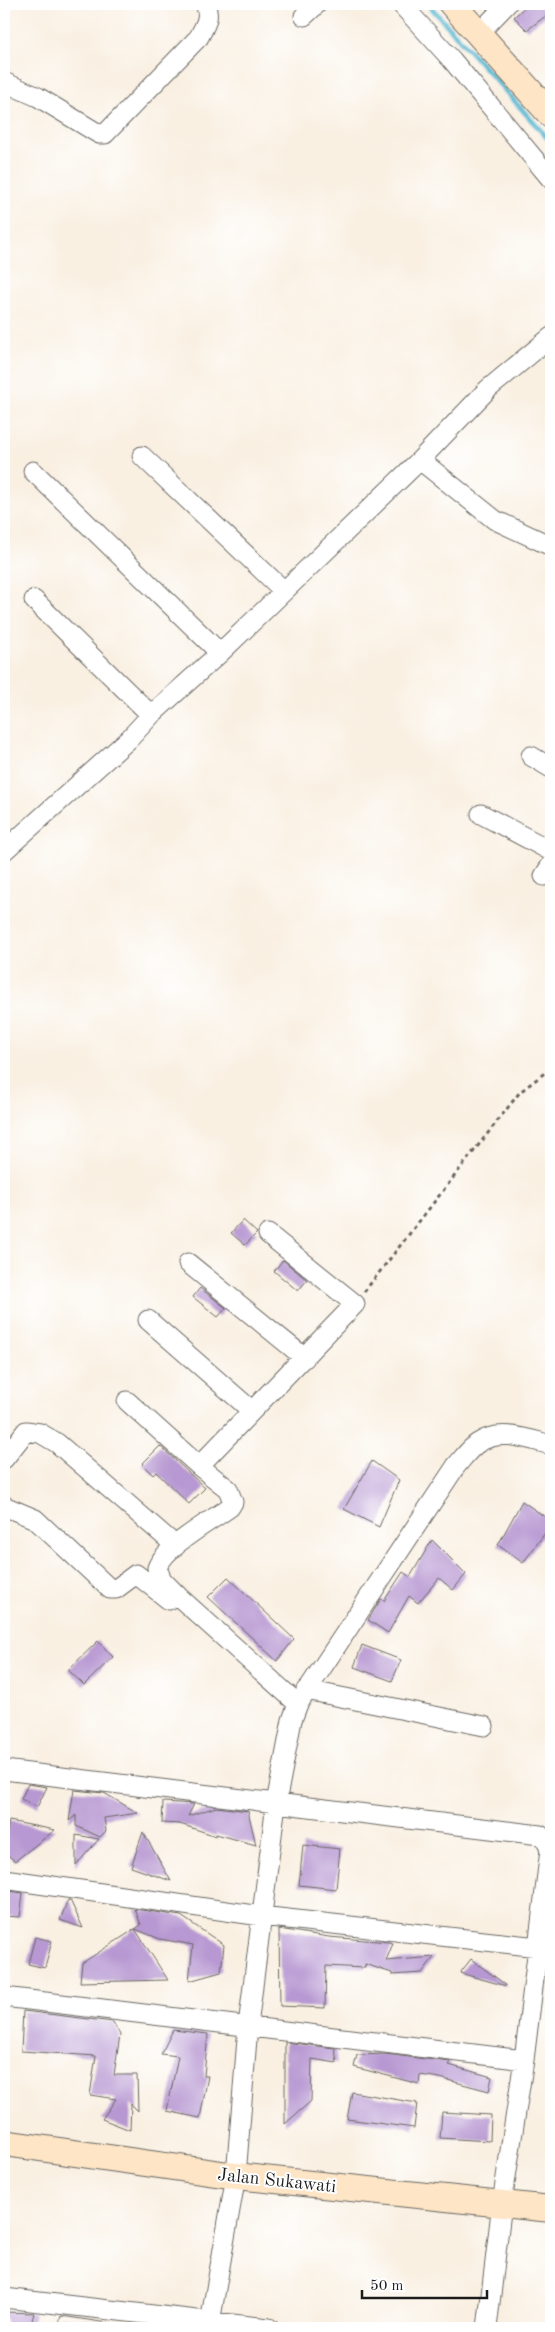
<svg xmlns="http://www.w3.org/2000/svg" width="555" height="2332" font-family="'Old Standard TT',serif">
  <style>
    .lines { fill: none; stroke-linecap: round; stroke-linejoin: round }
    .stream { stroke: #50b5cf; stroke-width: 5 }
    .building { fill: #b798d2 }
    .street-casing { stroke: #696661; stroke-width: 21 }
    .secondary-casing { stroke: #696661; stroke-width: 28 }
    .path { stroke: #696661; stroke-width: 3; stroke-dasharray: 4 4; stroke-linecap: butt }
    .street { stroke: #fff; stroke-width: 19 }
    .secondary { stroke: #fde5c5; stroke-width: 26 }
    .labels { text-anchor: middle; stroke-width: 4; stroke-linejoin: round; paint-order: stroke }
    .street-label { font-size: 18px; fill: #1c1c1c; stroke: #fff }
  </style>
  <rect width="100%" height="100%" fill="#fff"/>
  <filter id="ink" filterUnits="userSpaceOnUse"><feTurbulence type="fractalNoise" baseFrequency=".02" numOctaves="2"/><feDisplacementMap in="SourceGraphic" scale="10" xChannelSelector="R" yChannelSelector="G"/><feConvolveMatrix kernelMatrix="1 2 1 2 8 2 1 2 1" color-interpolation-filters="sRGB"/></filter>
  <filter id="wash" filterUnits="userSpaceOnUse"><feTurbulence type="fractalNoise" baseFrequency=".0096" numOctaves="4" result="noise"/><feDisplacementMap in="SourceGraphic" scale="20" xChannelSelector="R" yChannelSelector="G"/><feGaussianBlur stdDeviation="1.12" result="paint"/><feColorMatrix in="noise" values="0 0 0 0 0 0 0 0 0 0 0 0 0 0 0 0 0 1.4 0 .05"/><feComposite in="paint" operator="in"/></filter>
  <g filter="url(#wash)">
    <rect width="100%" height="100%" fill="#f9f0e2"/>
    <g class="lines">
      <path class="stream" d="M428,4L551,142"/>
    </g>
    <g id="blocks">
      <path class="building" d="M528,4H551V12L527,30L514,17Z
        M243,1220L257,1233L245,1245L231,1233Z
        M283,1260L307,1280L298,1291L274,1271Z
        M200,1288L226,1308L218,1317L193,1297Z
        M160,1446L205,1488L189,1504L156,1472L153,1475L142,1464Z
        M372,1461L399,1480L379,1527L344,1509Z
        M522,1501L551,1521V1525L523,1563L498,1545Z
        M432,1540L466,1574L453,1590L439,1578L418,1603L409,1596L388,1633L368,1620L381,1599L384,1601L403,1572L410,1577Z
        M228,1577L294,1639L277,1661L208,1597Z
        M98,1641L113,1657L84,1685L68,1670Z
        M362,1645L401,1660L392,1681L354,1667Z
        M28,1784L47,1787L37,1807L21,1799Z
        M74,1790L104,1793L138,1813L104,1818L106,1831L100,1837L76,1826V1815L69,1821Z
        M163,1802L194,1804L188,1816L216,1807L248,1811L256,1845L216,1834V1836L180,1824L162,1823Z
        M9,1821L55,1830L15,1861L4,1852Z
        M143,1832L171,1881L131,1867Z
        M76,1835L99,1839L76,1865Z
        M303,1845L340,1849L336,1889L299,1885Z
        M4,1890L23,1893L20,1917L4,1916Z
        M68,1900H70L83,1928L60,1920Z
        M135,1909L181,1916L224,1945L221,1972L189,1981L193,1945L160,1939L135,1929L141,1925Z
        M135,1929L168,1980L80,1982L82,1963Z
        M279,1929L329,1937L388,1942L393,1943L386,1961L434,1957L422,1973L392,1975V1973L365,1964V1968L326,1966L325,2008L280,2006Z
        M35,1937L52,1941L45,1968L28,1964Z
        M471,1959L506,1985V1986L460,1973Z
        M23,2011L113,2022L120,2035L114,2075H137L138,2111L131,2104L130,2130L102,2119L116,2099L90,2095L96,2056L21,2051Z
        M173,2030L208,2034L204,2076H208L200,2118L167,2111L178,2056L161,2054Z
        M285,2042L335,2048L337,2063L312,2059L311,2101L285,2124Z
        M385,2054L451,2062L449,2065L492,2077L489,2091L440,2078L420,2075L419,2084L354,2067L357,2055Z
        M352,2092L417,2103L414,2128L347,2119Z
        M442,2112L491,2115L490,2141L440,2138Z
        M4,2312L34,2313L30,2328H8Z
        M61,2316L108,2323V2328H58Z"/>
    </g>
  </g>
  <g filter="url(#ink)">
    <use href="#blocks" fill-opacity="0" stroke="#696661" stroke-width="1"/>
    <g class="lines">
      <g class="street-casing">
        <path id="street" d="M401,4L452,60L551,179
          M304,16L317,4
          M479,33L507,4
          M4,82L38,97L99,134H105L199,37C205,25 211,17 205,4
          M142,456L284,591
          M420,460L495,520L551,546
          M33,471L220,653
          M34,600L151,715
          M531,756L551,768
          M481,814L551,851
          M4,851L129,739L151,715L220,653L420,460L488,389L551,337
          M544,876L551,865
          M268,1234L355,1304L199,1466L228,1489L233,1502L230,1507C211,1521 165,1546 157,1568L162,1580L179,1597L298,1704
          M188,1263L305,1358
          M148,1320L251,1410
          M127,1401L199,1466
          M4,1459L26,1431L40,1433L57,1443L176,1546
          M4,1506L35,1519L110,1589H116L136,1574L169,1600
          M306,1690L484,1726
          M4,1770L540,1835L546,1840L550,1850L524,2060L502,2203L487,2328
          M4,1879L261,1916L538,1947
          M4,1997L524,2060
          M4,2298L269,2328
          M209,2328L236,2176L248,2026L276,1803L292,1720L298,1704L456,1466C463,1458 470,1448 478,1443C500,1428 528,1439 551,1445"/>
      </g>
      <g class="secondary-casing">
        <path id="secondary" d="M452,4L551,115
          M4,2143L236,2176L551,2209"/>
      </g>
      <path class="path" d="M364,1292L520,1092L551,1068"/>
      <use href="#street" class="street"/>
      <use href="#secondary" class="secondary"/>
    </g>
  </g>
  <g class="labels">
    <g class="street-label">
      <text transform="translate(277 2180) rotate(6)" y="6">Jalan Sukawati</text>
    </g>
  </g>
  <rect width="555" height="2332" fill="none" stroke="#fff" stroke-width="20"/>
  <path d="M362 2290v8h125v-8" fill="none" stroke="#1c1c1c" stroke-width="2.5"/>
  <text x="370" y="2290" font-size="15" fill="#1c1c1c" stroke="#ffffff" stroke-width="4" paint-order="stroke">50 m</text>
</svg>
